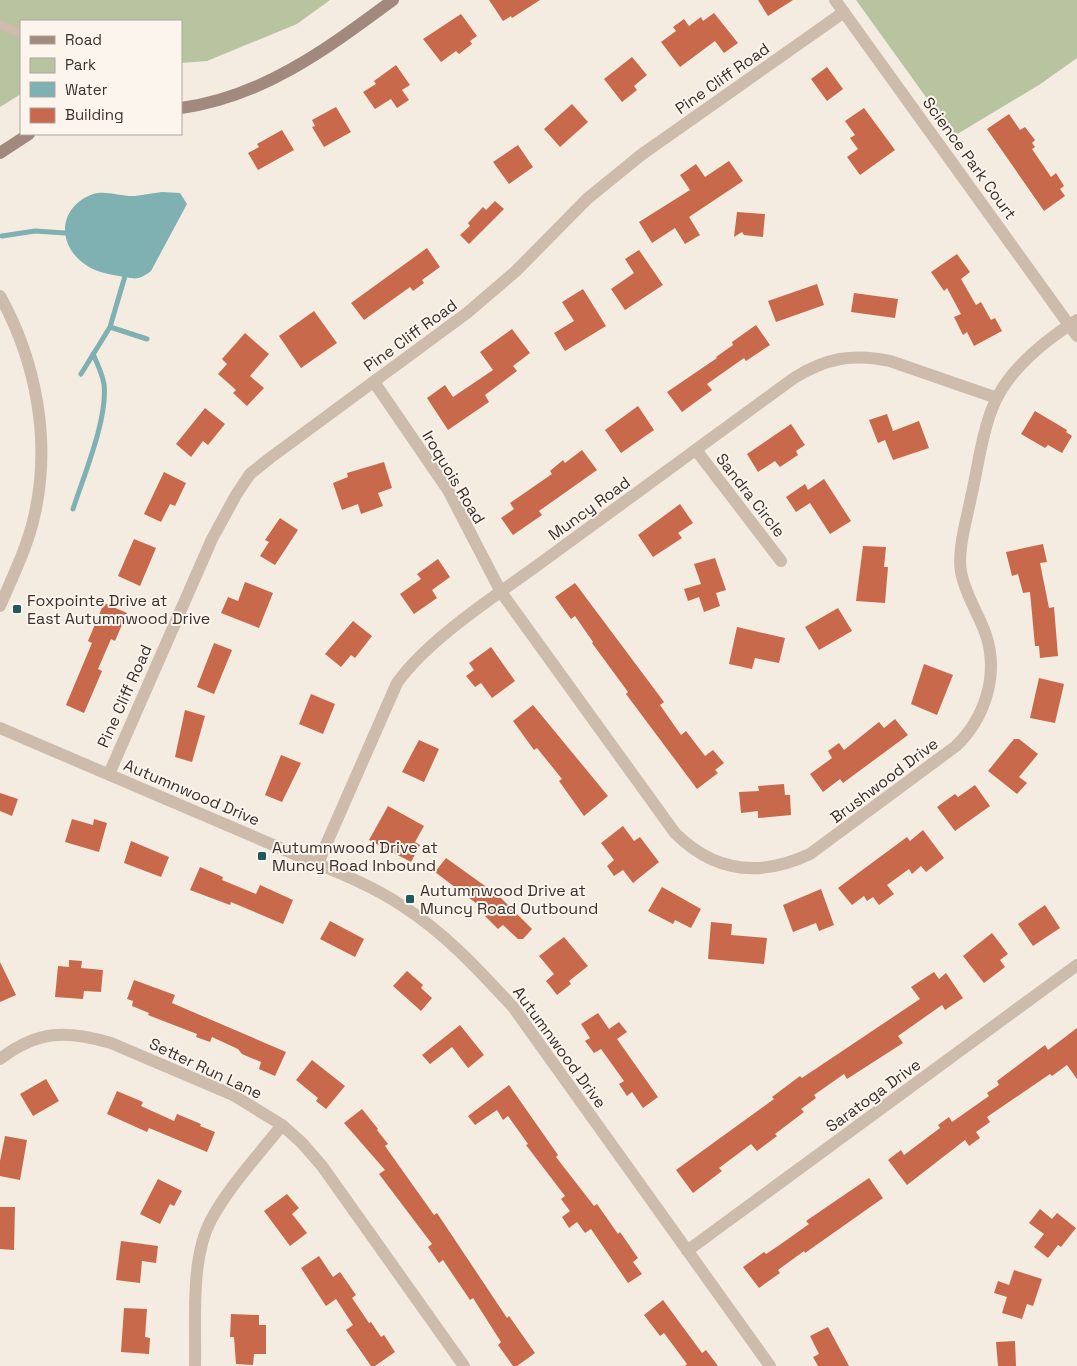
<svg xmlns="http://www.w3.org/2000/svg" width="1077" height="1366" font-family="'Space Grotesk',sans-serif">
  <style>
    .green { fill: #b8c4a0 }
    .water { fill: #7fb0b2 }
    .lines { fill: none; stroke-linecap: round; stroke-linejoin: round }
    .stream { stroke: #7fb0b2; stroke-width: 5 }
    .building { fill: #c8694b }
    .lane { stroke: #cdbbac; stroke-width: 9 }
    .street { stroke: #cdbbac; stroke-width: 12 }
    .secondary { stroke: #a18a7d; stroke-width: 12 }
    .poi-dot { fill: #1f5a5e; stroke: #fbf5ee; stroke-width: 2 }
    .labels { text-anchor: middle; stroke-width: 4; stroke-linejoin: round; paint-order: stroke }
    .street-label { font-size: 16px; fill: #3b302b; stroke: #fbf5ee }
    .poi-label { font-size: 16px; fill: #3b302b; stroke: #fbf5ee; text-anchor: start }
  </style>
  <rect width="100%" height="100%" fill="#f4ebe1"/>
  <path class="green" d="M0,0H330L297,24L207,61L181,63V21H21V94L0,107Z
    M856,0H1077V58L1039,85L954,136Z"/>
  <path class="water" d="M162,192L180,193L187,204L151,271C137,282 134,278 119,276C108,274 96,272 86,265C56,245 58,207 93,194C105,190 123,197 135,196C144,195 153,193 162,192Z"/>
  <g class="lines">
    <path class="stream" d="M2,236L35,231L65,233
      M110,327L147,339
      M81,374L110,327L125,276
      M73,509C84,475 108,418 104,384C102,373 97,363 93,354"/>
  </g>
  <path class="building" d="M489,0H540L512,18L511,16L503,21Z
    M758,0H793L768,16Z
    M714,13L738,43L724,53L715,41L680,67L661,42L676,31L673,27L684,19L689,26L701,17L703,21Z
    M461,14L477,36L470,41L472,44L459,54L456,51L441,62L423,39Z
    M632,57L647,75L634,86L637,90L622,102L604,79Z
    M396,65L410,85L402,90L409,100L397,108L391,99L375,109L363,92L376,84L374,81Z
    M827,67L843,89L827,101L811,79Z
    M572,104L588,122L560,147L544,129Z
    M336,107L351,132L324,147L312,127L315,126L312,120Z
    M864,108L895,150L860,175L847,157L858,149L850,138L855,135L845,121Z
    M1009,114L1020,130L1025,127L1035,140L1032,143L1035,147L1032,149L1051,177L1056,173L1064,186L1060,189L1065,196L1044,211L987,129Z
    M282,130L294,150L258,170L248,153L259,147L257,144Z
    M518,145L533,167L509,184L493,162Z
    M729,161L743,181L689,217L700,235L685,244L675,228L652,243L639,222L690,190L680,175L696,164L705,177Z
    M495,201L504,209L469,244L460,235L470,226L468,223L483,207L486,210Z
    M737,212L765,214L763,237L744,235L742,232L734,237Z
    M427,248L440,267L422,280L424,283L413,291L410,287L364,320L351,303Z
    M639,250L663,285L625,310L611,289L634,273L625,259Z
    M957,254L970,272L961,279L976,305L981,302L991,320L995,318L1002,331L974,346L967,332L963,335L954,317L961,314L947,288L944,291L931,272Z
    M817,284L824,305L776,322L768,301Z
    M583,289L606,326L565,351L554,333L574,321L562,302Z
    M854,293L898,299L895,318L851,312Z
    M314,311L337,343L301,368L279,336Z
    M756,325L770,345L746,361L744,358L707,384L712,390L682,412L667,392L717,358L716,357L733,345L732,342Z
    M512,329L530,353L513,366L517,371L485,395L489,402L448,430L427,398L445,385L453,397L493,370L480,352Z
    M245,333L269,354L250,376L264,388L247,406L233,393L236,390L218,374L227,364L222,359Z
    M638,406L654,430L621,453L605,430Z
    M205,408L225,424L208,445L203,441L191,457L176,444Z
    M1035,411L1067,430L1066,432L1072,436L1062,453L1048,445L1045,448L1021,434Z
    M887,414L893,431L919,421L929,448L893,460L885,440L878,443L869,420Z
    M791,424L805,445L796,451L798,455L780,467L775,461L758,472L747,454Z
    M582,450L597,470L539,511L542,515L513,535L501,518L514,509L510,503L552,474L550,471L563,460L565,463Z
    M384,462L392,488L378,493L383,506L361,514L358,504L342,510L333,483L348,477L347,473Z
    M164,472L186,483L175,506L170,504L161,522L144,514Z
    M824,479L851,521L830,534L810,503L796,512L786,497L805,484L808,490Z
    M680,504L693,523L678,533L682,538L653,557L638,535Z
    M280,518L298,530L275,565L260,556L269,542L265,540Z
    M134,539L156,548L140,586L118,576Z
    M1043,544L1047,562L1040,563L1049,608L1054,607L1058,656L1040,658L1039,646H1035L1030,592L1023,593L1018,574L1012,576L1006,552Z
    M863,546L886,547L884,567H888L885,603L856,601Z
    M715,558L726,590L716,593L720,606L704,612L699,597L688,601L684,589L701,584L694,564Z
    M438,559L450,577L432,590L437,598L414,614L400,594L421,579L417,574Z
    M245,582L273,593L259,628L221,613L228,597L238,601Z
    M575,583L664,702L660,705L681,735L686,731L705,756L713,750L724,763L715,770L718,773L697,789L626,694L628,692L592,643L593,642L575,616L571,619L555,597Z
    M104,603L127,613L115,641L111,639L98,669L102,671L84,713L66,705L92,643L88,641Z
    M838,608L852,631L819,650L805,627Z
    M353,621L372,636L355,658L351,655L341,667L325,654Z
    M737,627L785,638L779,663L755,658L752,669L729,664Z
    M214,643L232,650L214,694L197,687Z
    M491,647L515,681L492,698L481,683L475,687L466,676L474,670L469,663Z
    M924,664L953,675L937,715L911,704Z
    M1039,678L1064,684L1055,723L1030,718Z
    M311,694L335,704L323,734L299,724Z
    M533,705L608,796L584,816L559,781L562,779L537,748L534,750L513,721Z
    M185,710L205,716L192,762L175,757Z
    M895,719L908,735L843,783L840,779L823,792L810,774L832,758L828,751L839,743L844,750L879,722L884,728Z
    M1014,739H1019L1038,754L1019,777L1027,783L1017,794L988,771Z
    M419,740L439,749L424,782L402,772Z
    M281,755L301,763L282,802L265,795Z
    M784,784L785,795H790L791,815L758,818V811L741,813L739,792L759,791L758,786Z
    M975,785L990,806L955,831L937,807L955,794L958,797Z
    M0,793L18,799L12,816L0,811Z
    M388,806L424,826L415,842L420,845L411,862L369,840Z
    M72,819L93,825L94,819L107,823L99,852L65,842Z
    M623,826L634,841L640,837L659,862L633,883L623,870L614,876L607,866L614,860L601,843Z
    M923,830L944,858L926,872L921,866L912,874L909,869L887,885L894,894L879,905L873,897L867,901L864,896L852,905L838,888L907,837L910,841Z
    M131,841L169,857L161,877L124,863Z
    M446,858L499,896L532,929L523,939H518L503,925L498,929L482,913L485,910L435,872Z
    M200,867L223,877L222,880L256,894L260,885L293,900L283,924L231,902L230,905L190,890Z
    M662,887L701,909L691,928L675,920L673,924L648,911Z
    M821,889L834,925L819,931L816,923L793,932L783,905Z
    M1045,905L1060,928L1033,946L1018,924Z
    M330,921L364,939L355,957L320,939Z
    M711,922L732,924L731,935L767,938L764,964L708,959Z
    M992,933L1008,954L1000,960L1005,967L984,983L963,956Z
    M564,937L588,966L569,981L571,984L557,995L546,981L554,974L539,956Z
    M69,960L82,961L81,968L103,970L101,992L84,991L83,999L55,997L58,966L69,967Z
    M0,962L16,995L0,1002Z
    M407,971L423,985L421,988L432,998L421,1011L393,986Z
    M934,972L939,979L946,973L963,998L945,1010L942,1005L898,1036L903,1043L847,1079L844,1074L814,1095L816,1098L801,1109L804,1112L775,1134L777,1136L757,1151L751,1144L719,1168L722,1171L693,1193L676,1170L774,1099L772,1097L800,1076L802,1078L920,999L911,987Z
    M134,980L175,995L172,1003L286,1052L275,1076L259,1069L261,1062L242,1054L238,1049L212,1037L210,1042L196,1037L197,1034L148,1015L149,1013L132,1006L133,1001L127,999Z
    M598,1013L609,1029L619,1022L627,1032L617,1039L658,1097L643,1108L632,1092L627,1096L619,1084L624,1081L601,1049L594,1053L585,1041L590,1038L581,1024Z
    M460,1025L484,1055L468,1068L452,1047L430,1064L422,1055Z
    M1077,1028V1079L1067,1065L1052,1076L1050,1074L987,1117L990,1122L976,1132L980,1138L969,1146L965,1140L907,1185L888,1160L901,1150L904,1155L940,1128L938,1125L949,1117L952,1122L989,1096L987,1093L999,1085L997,1081L1045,1045L1048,1050Z
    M312,1060L345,1086L326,1109L316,1101L318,1098L296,1080Z
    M46,1079L59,1101L33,1116L20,1094Z
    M509,1085L558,1155L556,1157L594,1206L597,1204L618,1234L620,1232L638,1258L633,1262L642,1274L628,1283L591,1229L585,1233L577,1222L569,1228L562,1217L570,1211L561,1199L565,1196L526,1145L528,1144L508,1116L503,1120L497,1110L475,1125L468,1116Z
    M117,1091L143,1102L141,1106L174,1121L177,1114L201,1124L200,1126L215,1132L207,1152L149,1128L147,1132L107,1114Z
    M362,1109L378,1129L377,1130L388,1144L385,1146L434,1215L437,1213L507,1318L509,1316L535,1353L517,1366H513L498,1345L501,1342L473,1298L470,1300L443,1260L439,1263L428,1247L432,1244L379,1174L385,1170L344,1123Z
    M5,1136L27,1140L20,1180L0,1176V1161Z
    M869,1178L883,1198L805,1253L804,1251L778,1270L780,1273L759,1288L743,1267L764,1252L766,1254L781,1244L809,1224L806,1221Z
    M158,1179L182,1191L174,1206L170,1204L160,1224L140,1214Z
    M287,1194L299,1208L292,1214L307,1233L290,1246L264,1211Z
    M0,1207H15L14,1250L0,1249Z
    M1040,1209L1052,1219L1057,1213L1076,1228L1061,1247L1058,1245L1048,1258L1034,1247L1044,1234L1029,1223Z
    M121,1241L158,1246L156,1263L142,1261L140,1283L116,1280Z
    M319,1256L333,1277L340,1272L356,1295L352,1298L369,1323L371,1322L381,1337L384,1335L395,1352L375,1366H371L346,1330L353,1325L336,1299L326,1306L301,1268Z
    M1014,1270L1042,1279L1033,1306L1027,1304L1022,1319L1002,1313L1007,1297L994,1293L998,1281L1009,1285Z
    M663,1300L702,1353L706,1350L718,1366H685L687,1364L664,1333L660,1336L644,1315Z
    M124,1308L147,1309L145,1337L150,1338L149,1354L121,1352Z
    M231,1314L259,1315V1325H266V1354H254L253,1365L236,1364L234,1337H230Z
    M828,1327L849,1366H818L813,1357L819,1354L810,1336Z
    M1015,1341L1016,1366H998L996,1342Z"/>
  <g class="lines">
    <path class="lane" d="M0,25L21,33"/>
    <path class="street" d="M835,0L1077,336
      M0,296C36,361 51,440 35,513C28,546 13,576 0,606
      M374,382L448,490L501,592L675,833C715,873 761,877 810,854L956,746C985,718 999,675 986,635C979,614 965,595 961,572C957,550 967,519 971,497C978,468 981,436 992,409C1006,371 1044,341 1077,320
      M696,450L781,561
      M0,728C98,769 195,811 292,853C329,869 368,883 401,905C445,933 478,969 513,1007L770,1366
      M109,774L212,539L236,495L250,474L270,458L467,313L516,271L587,199L641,155L844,12
      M318,863L397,683C429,638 497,595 542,562C626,501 710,439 794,378C826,358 853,353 890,361L997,398
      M0,1059C38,1030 66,1030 111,1043L233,1095L282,1125L302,1143L322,1166L464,1366
      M687,1251L1077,965
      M195,1366C196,1322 190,1259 211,1220C229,1186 258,1156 282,1125"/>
    <path class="secondary" d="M181,108C263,97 328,48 393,0
      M0,153L29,134"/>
  </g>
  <g class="poi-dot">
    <rect x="12" y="604" width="10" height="10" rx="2.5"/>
    <rect x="257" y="851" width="10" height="10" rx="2.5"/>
    <rect x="405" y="894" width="10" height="10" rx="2.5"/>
  </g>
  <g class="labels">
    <g class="street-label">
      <text transform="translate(722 78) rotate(-35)" y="6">Pine Cliff Road</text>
      <text transform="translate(970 158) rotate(54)" y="6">Science Park Court</text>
      <text transform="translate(410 335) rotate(-36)" y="6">Pine Cliff Road</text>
      <text transform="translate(454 477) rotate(59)" y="6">Iroquois Road</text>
      <text transform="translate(751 495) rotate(52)" y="6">Sandra Circle</text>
      <text transform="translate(589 508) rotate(-36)" y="6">Muncy Road</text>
      <text transform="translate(124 696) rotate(-66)" y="6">Pine Cliff Road</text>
      <text transform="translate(884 780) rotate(-37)" y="6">Brushwood Drive</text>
      <text transform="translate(192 792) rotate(23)" y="6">Autumnwood Drive</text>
      <text transform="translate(560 1047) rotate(54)" y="6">Autumnwood Drive</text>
      <text transform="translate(206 1068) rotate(25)" y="6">Setter Run Lane</text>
      <text transform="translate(873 1095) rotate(-36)" y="6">Saratoga Drive</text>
    </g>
    <g class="poi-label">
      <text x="27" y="606">Foxpointe Drive at<tspan x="27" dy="18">East Autumnwood Drive</tspan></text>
      <text x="272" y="853">Autumnwood Drive at<tspan x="272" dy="18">Muncy Road Inbound</tspan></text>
      <text x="420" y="896">Autumnwood Drive at<tspan x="420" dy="18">Muncy Road Outbound</tspan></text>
    </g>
  </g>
  <rect x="20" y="20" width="162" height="115" fill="#fbf5ee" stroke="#aea6a0"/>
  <rect x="30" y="36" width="25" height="8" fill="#a18a7d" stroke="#aea6a0"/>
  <text x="65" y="45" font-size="15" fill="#3b302b">Road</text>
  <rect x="30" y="58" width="25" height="15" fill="#b8c4a0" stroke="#aea6a0"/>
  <text x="65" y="70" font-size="15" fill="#3b302b">Park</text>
  <rect x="30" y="82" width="25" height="15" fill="#7fb0b2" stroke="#aea6a0"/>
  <text x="65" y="95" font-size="15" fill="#3b302b">Water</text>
  <rect x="30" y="108" width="25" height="15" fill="#c8694b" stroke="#aea6a0"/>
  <text x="65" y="120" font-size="15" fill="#3b302b">Building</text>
</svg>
